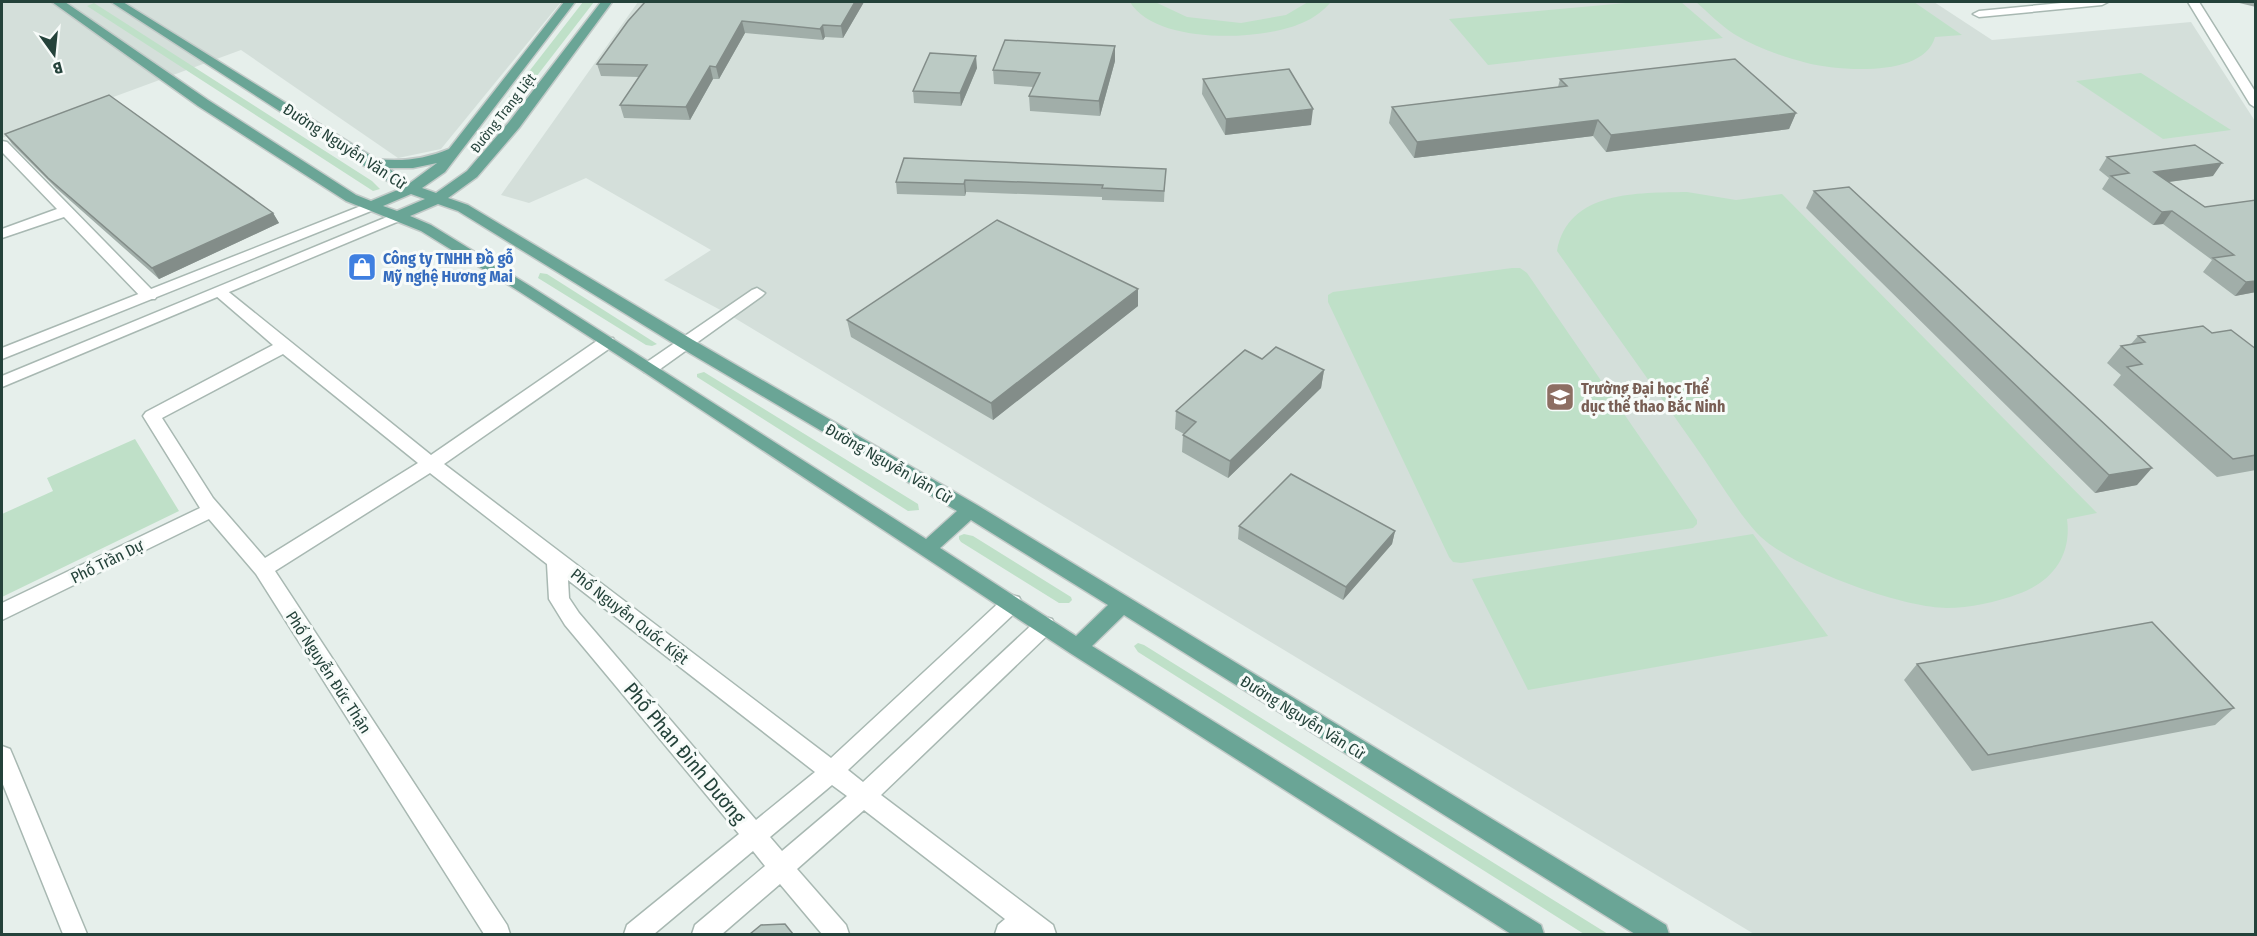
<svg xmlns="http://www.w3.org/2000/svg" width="2257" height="936" font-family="'Fira Sans Condensed',sans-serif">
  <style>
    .built { fill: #d4dfda }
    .green { fill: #bfe0c8 }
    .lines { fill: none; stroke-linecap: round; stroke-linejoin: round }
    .minor-casing { stroke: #a8b8b2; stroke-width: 3 }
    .tertiary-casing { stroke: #a8b8b2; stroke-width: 3 }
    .primary-casing { stroke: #c2cac8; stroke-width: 3 }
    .minor { fill: #fff; fill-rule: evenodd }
    .tertiary { fill: #fff; fill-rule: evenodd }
    .primary { fill: #6aa596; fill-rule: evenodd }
    .wall { fill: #a1aea9 }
    .shaded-wall { fill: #838d89 }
    .building { fill: #bbcac4; stroke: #838d89; stroke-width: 1.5 }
    .labels { text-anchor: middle; stroke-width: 6; stroke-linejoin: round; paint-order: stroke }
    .far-street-label { font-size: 14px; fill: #24423a; stroke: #f7fbf9 }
    .street-label { font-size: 16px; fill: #24423a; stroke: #f7fbf9 }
    .shop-label { font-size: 16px; font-weight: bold; fill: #366cbe; stroke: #f7fbf9; text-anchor: start }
    .education-label { font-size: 16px; font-weight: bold; fill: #785e54; stroke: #f7fbf9; text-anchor: start }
    .near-street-label { font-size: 20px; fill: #24423a; stroke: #f7fbf9 }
  </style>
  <rect width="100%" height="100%" fill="#e6efeb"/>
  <path class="built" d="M2,2H561L441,149L398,158L241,50L2,138Z
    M638,2H1934L1992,40L2191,22L2255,121V934H1754L728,314L664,280L711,250L586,178L529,203L501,195Z"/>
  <path class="green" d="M583,2H594L499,125L488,128L489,123Z
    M1130,2H1155L1187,17L1241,23L1286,15L1308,2H1331C1323,11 1314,18 1302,23C1261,41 1156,45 1130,2Z
    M1637,2H1681L1723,38L1488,65L1449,19Z
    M1696,2H1914L1962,35L1935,37C1924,78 1839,71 1807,63C1783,57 1755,47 1734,34C1720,25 1708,12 1696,2Z
    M94,3L372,181L380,189L373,191L87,6Z
    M2141,73L2231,130L2163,139L2076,81Z
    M1687,192L1736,200L1782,194L2097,513L2067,519C2072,556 2052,582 2018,594C1997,602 1969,608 1947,608C1901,608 1786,566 1756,532C1732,505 1714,472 1693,443C1648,379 1602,315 1557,251C1568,190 1638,193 1687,192Z
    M1512,268H1520L1527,273L1697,520V524L1693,528L1461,563L1453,562L1449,557L1328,302V295L1333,292Z
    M540,273L547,274L657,344L652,346L646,345L538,278Z
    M704,372L918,504L919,510L908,511L697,377V374Z
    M135,439L179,511L2,597V514L53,491L47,478Z
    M964,534L973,536L1071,597L1072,600L1069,603H1059L961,542L959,539V536Z
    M1753,534L1828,636L1528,690L1472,579Z
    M1138,643L1144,645L1608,934H1584L1138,652L1134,646Z"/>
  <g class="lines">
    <g class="minor-casing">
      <path id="minor" d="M2072,2H2108L2102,5L1979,17L1973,14L1979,11Z
        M2188,2H2199L2256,93V108L2250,104Z
        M2,141L7,142L155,293L157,296L155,299H143L64,217L2,238V229L57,209L2,152Z
        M220,287L225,289L431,455L601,338H613L615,342L613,346L444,464L831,758L1005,597L1012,595L1019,597L1022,603L1019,609L848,770L863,782L1038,619L1045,617L1052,619L1055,625L1052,631L881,795L1053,925L1056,934H995L998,925L1005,919L864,810L797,869L846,925L849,934H822L780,884L722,934H692L695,925L765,866L753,851L654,934H624L627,925L739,834L565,625L549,599L547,564L430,473L275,571L507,925L510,934H484L256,574L209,519L2,620V603L200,508L143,416L146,412L273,345L215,295L212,292L215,289ZM283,354L418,463L265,558L213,498L162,418ZM568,580L815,772L756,820L579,613L569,598ZM832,785L847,796L782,851L770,837Z
        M757,288L765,293L762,296L656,372H644L642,368L644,364L752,290Z
        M2,746L10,749L13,756L87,934H63L2,782Z"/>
    </g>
    <g class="tertiary-casing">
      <path id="tertiary" d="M371,202L376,203L378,206L376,209L2,359V348Z
        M399,212L404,213L406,216L404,219L2,387V376Z"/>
    </g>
    <g class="primary-casing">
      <path id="primary" d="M52,2H65L208,100L356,195L371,201L400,189L111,2H123L376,159C403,162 425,159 449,149L564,2H575L445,172L422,188L436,193L467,171L509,122L601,2H612L519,128L477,177L448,198L468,205L693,340L977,505L1666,925L1669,934H1635L1124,615L1092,646L1541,925L1544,934H1511L1070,653L644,372L520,292L421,231L346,201L198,106ZM437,163L410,183L388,168H413ZM411,194L425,199L397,211L383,206ZM438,204L458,211L681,348L957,511L926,539L530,286L431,225L410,216ZM971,520L1108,605L1076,636L940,548Z"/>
    </g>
    <use href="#minor" class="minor"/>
    <use href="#tertiary" class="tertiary"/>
    <use href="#primary" class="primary"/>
  </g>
  <path class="wall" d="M645,2H864L843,38L825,37L823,40L745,33L719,79H713L690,120L624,118L620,105L639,77L601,76L597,64Z
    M2235,2H2256V7Z
    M1115,61L1100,116L1030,111L1029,96L1033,87L994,84L993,70Z
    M977,68L961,106L914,103L913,91Z
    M1203,79L1311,125L1225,135L1202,94Z
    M1560,79L1796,113L1789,129L1606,152L1593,136L1414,158L1389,123L1392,107L1558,87Z
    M5,134L273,213L279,223L159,279L56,188L12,144Z
    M2107,157L2213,176L2169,182L2205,207L2256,200V292L2235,296L2203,272L2212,260L2163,224L2153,225L2102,189L2109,178L2099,170Z
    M904,158L1165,181L1164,202L1102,200V197L966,192L965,196L897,194L896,182Z
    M1814,191L2137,485L2095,493L1806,208Z
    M1138,306L993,420L851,337L847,320Z
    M2212,333L2256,349V470L2217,477L2113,385L2121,375L2107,363L2121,346L2131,344L2138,336Z
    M1262,359L1324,370L1321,388L1228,478L1182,452L1183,435L1184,434L1175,429L1176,411Z
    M1239,526L1395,531L1392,544L1343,600L1238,539Z
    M1917,664L2234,708L2215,725L1972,771L1904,680Z"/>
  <path class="shaded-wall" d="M855,2H864L843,38L841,26Z
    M742,21L745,33L719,79L716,67Z
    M823,25L825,37L823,40L820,29Z
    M1115,46V61L1100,116L1099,101Z
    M976,56L977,68L961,106L960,93Z
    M710,66L713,79L690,120L686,107Z
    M1313,109L1311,125L1225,135L1226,119Z
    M1796,113L1789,129L1606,152L1611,135Z
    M1598,120L1593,136L1414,158L1417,142Z
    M2222,163L2213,176L2145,185L2154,172Z
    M965,180L966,192L965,196L964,184Z
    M2172,211L2163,224L2153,225L2162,212Z
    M273,213L279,223L159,279L152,268Z
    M2256,281V292L2235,296L2246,282Z
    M1138,289V306L993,420L991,403Z
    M1324,370L1321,388L1228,478L1230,461Z
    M2152,468L2137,485L2095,493L2109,475Z
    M1395,531L1392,544L1343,600L1346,587Z"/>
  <path class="building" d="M645,2H855L841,26L823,25L820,29L742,21L716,67L710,66L686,107L620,105L647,65L597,64L628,21Z
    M1005,40L1115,46L1099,101L1029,96L1040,73L993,70Z
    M930,53L976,56L960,93L913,91Z
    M1735,59L1796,113L1611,135L1598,120L1417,142L1392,107L1567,86L1560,79Z
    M1289,69L1313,109L1226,119L1203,79Z
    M109,95L273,213L152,268L48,178L5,134Z
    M2195,145L2222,163L2154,172L2205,207L2256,200V281L2246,282L2213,258L2234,255L2172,211L2162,212L2111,176L2129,173L2107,157Z
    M904,158L1166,169L1164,191L1102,188L1103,185L965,180L964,184L896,182Z
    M1849,187L2152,468L2109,475L1814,191Z
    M997,220L1138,289L991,403L847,320Z
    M2203,326L2212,333L2231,330L2256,349V455L2233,459L2127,367L2142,364L2121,346L2145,342L2138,336Z
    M1276,347L1324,370L1230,461L1183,435L1196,422L1176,411L1245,350L1262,359Z
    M1291,474L1395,531L1346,587L1239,526Z
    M2152,622L2234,708L1988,755L1917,664Z
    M785,924L793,934H750L761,925Z"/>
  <defs>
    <g id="shop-square" transform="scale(1.5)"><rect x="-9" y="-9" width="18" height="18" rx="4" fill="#3f7fe0" stroke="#f7fbf9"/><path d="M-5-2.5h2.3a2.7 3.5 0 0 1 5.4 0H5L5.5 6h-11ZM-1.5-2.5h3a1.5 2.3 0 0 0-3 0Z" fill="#fff"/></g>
    <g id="university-square" transform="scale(1.5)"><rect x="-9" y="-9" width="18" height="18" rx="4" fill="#8d6e63" stroke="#f7fbf9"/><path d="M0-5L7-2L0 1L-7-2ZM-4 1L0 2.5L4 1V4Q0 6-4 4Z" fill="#fff"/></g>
  </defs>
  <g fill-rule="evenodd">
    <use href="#shop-square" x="362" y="267"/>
    <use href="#university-square" x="1560" y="397"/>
  </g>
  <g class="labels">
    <g class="far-street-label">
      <text transform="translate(503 113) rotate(-52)" y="5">Đường Trang Liệt</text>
    </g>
    <g class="street-label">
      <text transform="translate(345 146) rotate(33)" y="6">Đường Nguyễn Văn Cừ</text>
      <text transform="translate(889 463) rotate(30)" y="6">Đường Nguyễn Văn Cừ</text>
      <text transform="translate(107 561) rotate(-26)" y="6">Phố Trần Dự</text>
      <text transform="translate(630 616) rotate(38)" y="6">Phố Nguyễn Quốc Kiệt</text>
      <text transform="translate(329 672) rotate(57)" y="6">Phố Nguyễn Đức Thận</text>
      <text transform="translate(1303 717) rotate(32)" y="6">Đường Nguyễn Văn Cừ</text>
    </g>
    <g class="shop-label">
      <text x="383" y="264">Công ty TNHH Đồ gỗ<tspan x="383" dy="18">Mỹ nghệ Hương Mai</tspan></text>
    </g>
    <g class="education-label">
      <text x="1581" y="394">Trường Đại học Thể<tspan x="1581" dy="18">dục thể thao Bắc Ninh</tspan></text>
    </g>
    <g class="near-street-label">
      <text transform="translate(685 753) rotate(50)" y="7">Phố Phan Đình Dương</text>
    </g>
  </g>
  <rect width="2257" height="936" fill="none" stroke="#24423a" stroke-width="6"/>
  <g transform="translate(54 54) rotate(165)" stroke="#f7fbf9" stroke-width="4.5" paint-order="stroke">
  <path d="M0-4.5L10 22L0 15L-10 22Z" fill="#24423a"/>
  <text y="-9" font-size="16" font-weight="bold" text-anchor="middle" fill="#24423a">B</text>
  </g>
</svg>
